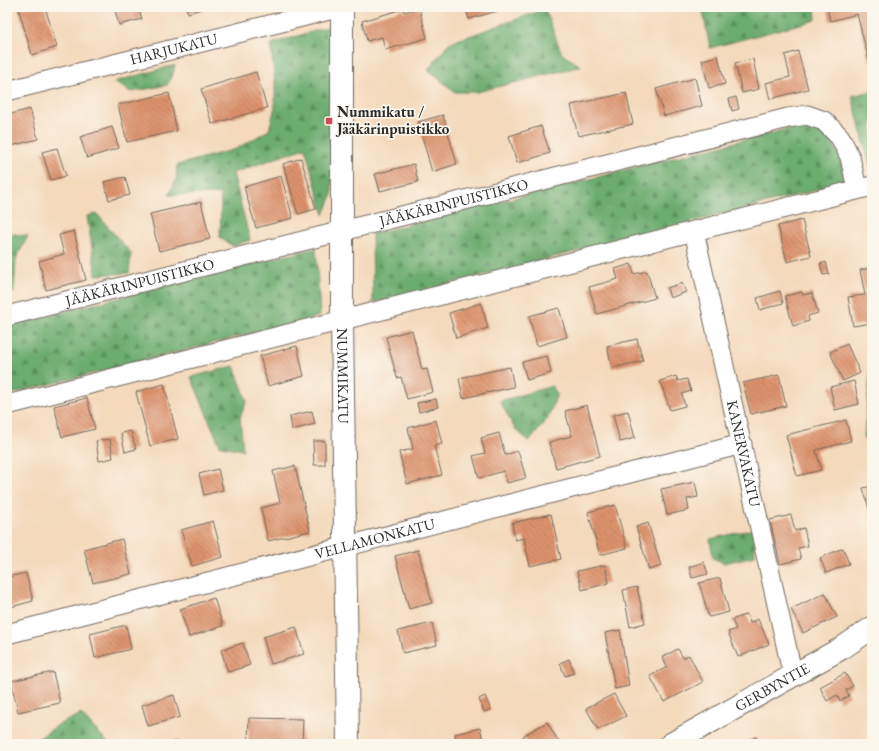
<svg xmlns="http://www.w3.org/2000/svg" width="879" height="751" font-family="'EB Garamond',serif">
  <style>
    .forest { fill: url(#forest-firs); stroke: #4c6c4c }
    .building { fill: url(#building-back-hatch) }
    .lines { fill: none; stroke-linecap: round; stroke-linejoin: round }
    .street-casing { stroke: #71685d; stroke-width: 21 }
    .secondary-casing { stroke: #71685d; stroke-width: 24 }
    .street { stroke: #fff; stroke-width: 19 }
    .secondary { stroke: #fff; stroke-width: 22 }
    .poi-dot { fill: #d1495b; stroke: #fbf7ec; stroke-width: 1.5 }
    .labels { text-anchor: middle; stroke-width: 3.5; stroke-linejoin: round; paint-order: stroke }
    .street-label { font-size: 15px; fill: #2b2b2b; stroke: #fbf7ec }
    .poi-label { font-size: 15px; font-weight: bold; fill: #2b2b2b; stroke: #fbf7ec; text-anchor: start }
  </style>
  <defs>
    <pattern id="forest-firs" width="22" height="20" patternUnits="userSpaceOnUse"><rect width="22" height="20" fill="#6cac6e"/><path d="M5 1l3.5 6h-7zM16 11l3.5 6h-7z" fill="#598c5b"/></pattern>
    <pattern id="building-back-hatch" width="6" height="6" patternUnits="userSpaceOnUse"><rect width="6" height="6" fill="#dd926c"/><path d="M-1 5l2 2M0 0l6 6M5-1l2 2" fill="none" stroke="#b37759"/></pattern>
  </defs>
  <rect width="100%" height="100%" fill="#fbf7ec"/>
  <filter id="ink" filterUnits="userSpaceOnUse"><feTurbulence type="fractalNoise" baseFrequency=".025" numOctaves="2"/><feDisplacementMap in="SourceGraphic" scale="8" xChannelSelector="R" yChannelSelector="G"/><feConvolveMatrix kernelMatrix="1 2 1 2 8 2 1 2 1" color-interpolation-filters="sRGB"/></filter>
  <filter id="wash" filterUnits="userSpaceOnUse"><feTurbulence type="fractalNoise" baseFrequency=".012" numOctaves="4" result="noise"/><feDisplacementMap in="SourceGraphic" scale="16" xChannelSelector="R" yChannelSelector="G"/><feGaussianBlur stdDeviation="0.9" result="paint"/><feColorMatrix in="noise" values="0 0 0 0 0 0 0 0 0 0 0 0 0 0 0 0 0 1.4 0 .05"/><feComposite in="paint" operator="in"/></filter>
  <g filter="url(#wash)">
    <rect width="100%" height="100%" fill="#f4d9bb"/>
    <path class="forest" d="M702,7H714L726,11L743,7H815L816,20L710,48Z
      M545,9L562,54L581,66L477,92H455L428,70L449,43Z
      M331,26L332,195L324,215L305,148L233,173L250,240L233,246L220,238L221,194L169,195L176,180L177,165L236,149L269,130L275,107V83L271,44Z
      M175,65L173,75L167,85L131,92L114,82Z
      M872,91V174L852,96Z
      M808,127L818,129L833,142L841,160L845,183L373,303L372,234L791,128Z
      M97,214L131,253L129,273L96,275L87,216Z
      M8,233L28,236L16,259L14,292L7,298V234Z
      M316,248L320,316L7,395V326Z
      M872,350V453L864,437Z
      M234,366L247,401L240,417L243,450L220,446L191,377Z
      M552,386L557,394L549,416L540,428L529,441L515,429L500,401Z
      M754,529L755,556L724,563L713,558L710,539Z
      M81,714L108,743L107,744H39V738L58,725Z"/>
    <g id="blocks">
      <path class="building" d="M18,7H45L57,47L32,55Z
        M114,7H138L142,19L119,25Z
        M186,7H208L188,13Z
        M465,7H500L501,10L469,19Z
        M827,7H872V60L869,61L857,14L830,21Z
        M419,8L427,38L385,50L382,37L367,41L362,21L403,9L404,12Z
        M798,51L808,89L770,99L766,83L790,77L785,55Z
        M718,56L725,84L709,88L702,60Z
        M753,59L759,89L742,93L735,63Z
        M256,72L267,108L212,124L201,89Z
        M695,78L702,106L664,116L656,89Z
        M169,93L177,131L127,142L118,105Z
        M626,93L633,124L578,136L571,105Z
        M736,97L739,109L732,111L729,99Z
        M30,109L38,139L7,147V115Z
        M443,115L457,164L432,172L418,122Z
        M541,126L550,153L517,163L509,136Z
        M112,127L119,148L87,158L80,137Z
        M57,148L66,176L51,180L42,152Z
        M301,158L316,209L298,214L283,164Z
        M414,164L418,182L380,191L375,174Z
        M281,176L293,218L256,228L244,187Z
        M125,177L130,195L109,200L104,182Z
        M201,202L210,239L159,251L150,214Z
        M802,220L811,256L787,262L778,226Z
        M74,231L86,280L46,290L39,261L64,254L59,235Z
        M826,262L829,274L823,275L820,264Z
        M631,264L634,274L647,271L655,298L597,314L589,287L618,279L615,269Z
        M872,268V323L853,326L848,297L865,295L860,270Z
        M682,283L686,292L670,298L667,288Z
        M780,291L783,303L760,310L757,298Z
        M802,292L803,295L812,293L818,313L808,316L809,321L793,326L785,296Z
        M481,303L488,328L456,338L449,313Z
        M559,308L567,337L537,346L529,316Z
        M412,330L422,370L427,369L433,392L407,399L401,377L397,378L386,337Z
        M637,339L643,361L612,368L607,346Z
        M847,344L860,373L843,381L830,352Z
        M297,346L304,376L268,386L260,356Z
        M547,356L551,373L527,380L522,362Z
        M510,367L514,387L463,398L459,378Z
        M779,375L786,406L751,414L743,383Z
        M676,376L678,381L687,379L691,391L682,394L685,406L670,410L660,381Z
        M854,381L859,404L835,410L830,387Z
        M164,384L178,439L150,446L136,392Z
        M87,398L95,429L62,437L54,406Z
        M436,399L438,407L419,412L417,403Z
        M587,405L600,456L556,468L549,442L572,436L565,411Z
        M312,411L315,424L292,430L290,416Z
        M628,411L635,438L620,442L613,415Z
        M436,420L442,444L434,446L442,475L407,484L399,452L413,449L408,428Z
        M846,420L851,441L816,450L821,470L797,476L786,435Z
        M131,431L136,449L125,452L121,433Z
        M499,433L505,455L518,451L526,478L507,483L504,471L479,478L473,456L485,453L481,438Z
        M110,439L113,458L99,461L96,441Z
        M313,441H325V465H314Z
        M295,466L310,531L268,541L261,508L280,503L273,471Z
        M218,469L223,490L204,495L199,474Z
        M695,482L698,497L687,499L689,510L667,515L661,489Z
        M872,486V519L863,488Z
        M615,505L627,548L600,555L588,512Z
        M551,514L561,559L530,566L524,538L515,540L512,523Z
        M791,515L795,531L804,528L808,546L798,548L801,559L780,564L770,520Z
        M213,521L223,557L192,566L181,530Z
        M648,523L661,566L649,570L636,527Z
        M122,539L131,574L93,583L84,549Z
        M843,548L849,564L826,573L820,558Z
        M418,550L432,603L409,609L395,556Z
        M704,562L708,574L692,578L689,567Z
        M605,565L609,583L582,590L577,571Z
        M26,573L33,601L7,608V577Z
        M720,578L729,612L709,617L699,583Z
        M637,587L645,623L630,627L623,590Z
        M825,593L837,617L803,633L791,609Z
        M214,598L223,626L189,637L180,609Z
        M747,614L750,623L758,619L769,644L738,657L728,632L736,629L732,620Z
        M432,623L437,645L403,653L398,631Z
        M126,625L131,649L95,658L90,634Z
        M296,627L304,654L271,664L263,637Z
        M620,630L629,686L615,689L605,633Z
        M243,643L250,665L228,672L221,650Z
        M678,649L683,658L689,655L703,682L664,702L650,676L667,667L662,657Z
        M569,659L574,673L565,676L560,663Z
        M53,672L60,703L18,712L11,681Z
        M845,673L853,686L846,690L849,696L840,701L837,695L827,701L820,687Z
        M614,694L626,716L598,730L586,708Z
        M174,695L180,717L148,726L142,705Z
        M485,696L491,710L484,712L479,699Z
        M249,718L303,719L302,744H274V741H248Z
        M547,722L560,744H528L523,736Z
        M480,728L484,744H457L455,734Z
        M756,737L760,744H741Z
        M179,741L180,744H169L168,743Z"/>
    </g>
  </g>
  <g filter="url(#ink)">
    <use href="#blocks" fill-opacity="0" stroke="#71685d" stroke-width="1"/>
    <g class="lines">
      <g class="street-casing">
        <g id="street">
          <path id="s1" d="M7,91L341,7"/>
          <path id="s2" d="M694,231L790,663L795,675"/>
          <path id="s3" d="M7,316L788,118L807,115L824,121L840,137L850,157L857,189"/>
          <path d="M7,405L872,186"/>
          <path id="s4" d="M7,634L742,444"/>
        </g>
      </g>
      <g class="secondary-casing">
        <g id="secondary">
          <path id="s5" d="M342,7V320L348,744"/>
          <path id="s6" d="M671,744L842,648L872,628"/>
        </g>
      </g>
      <use href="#street" class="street"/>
      <use href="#secondary" class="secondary"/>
    </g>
  </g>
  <rect class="poi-dot" x="325" y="117" width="8" height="8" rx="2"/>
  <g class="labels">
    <g class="street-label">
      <text dy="5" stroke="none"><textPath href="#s1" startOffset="172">HARJUKATU</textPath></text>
      <text dy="5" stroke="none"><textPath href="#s3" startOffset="461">JÄÄKÄRINPUISTIKKO</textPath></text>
      <text dy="5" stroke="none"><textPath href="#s3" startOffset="137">JÄÄKÄRINPUISTIKKO</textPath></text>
      <text dy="5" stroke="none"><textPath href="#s5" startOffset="369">NUMMIKATU</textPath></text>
      <text dy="5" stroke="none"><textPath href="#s2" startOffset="228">KANERVAKATU</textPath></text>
      <text dy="5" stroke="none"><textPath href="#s4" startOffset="380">VELLAMONKATU</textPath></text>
      <text dy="5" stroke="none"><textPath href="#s6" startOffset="116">GERBYNTIE</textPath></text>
    </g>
    <g class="poi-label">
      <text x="337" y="117">Nummikatu /<tspan x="337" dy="17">Jääkärinpuistikko</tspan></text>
    </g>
  </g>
  <rect width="879" height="751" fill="none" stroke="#fbf7ec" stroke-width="24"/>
</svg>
